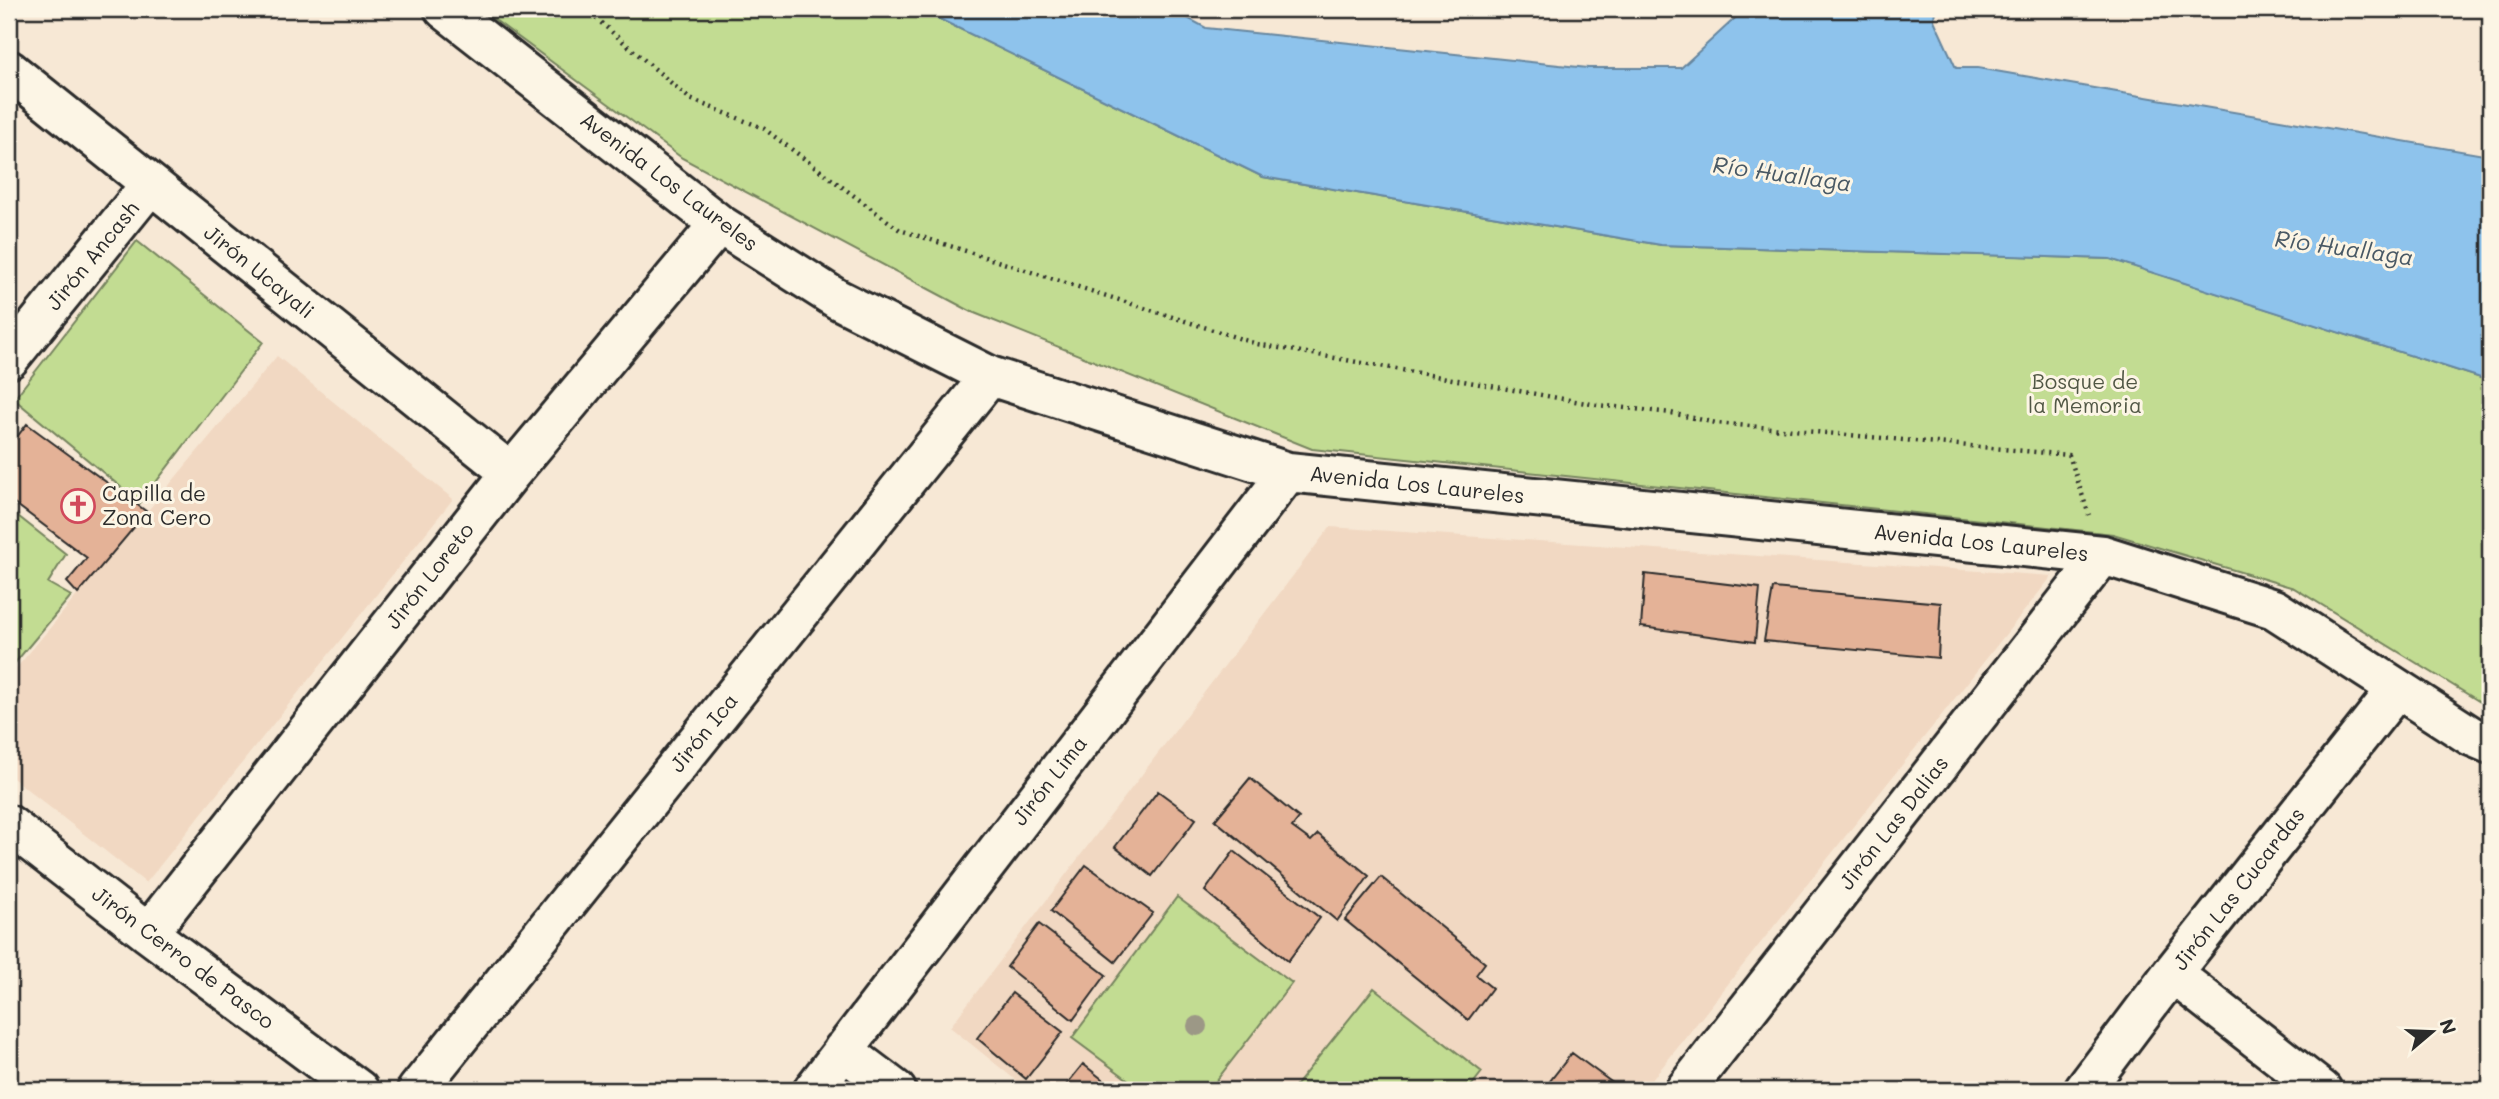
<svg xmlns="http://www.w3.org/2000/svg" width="2499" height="1099" font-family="Mali,sans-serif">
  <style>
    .built { fill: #f1d8c2 }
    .green { fill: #c2dc92; stroke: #76845e; stroke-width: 2 }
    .water { fill: #8ec3ec; stroke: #66869f; stroke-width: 2 }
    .building { fill: #e4b297; stroke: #2b2b2b; stroke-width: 2 }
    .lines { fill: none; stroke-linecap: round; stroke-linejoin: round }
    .minor-casing { stroke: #2b2b2b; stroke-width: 44 }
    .path { stroke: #2b2b2b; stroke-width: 4.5; stroke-dasharray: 2 5; stroke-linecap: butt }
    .minor { stroke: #fcf5e5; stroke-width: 38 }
    .tree { fill: #9c9886 }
    .labels { text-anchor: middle; stroke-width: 6; stroke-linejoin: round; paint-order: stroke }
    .street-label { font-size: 21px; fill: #2b2b2b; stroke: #fcf5e5 }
    .park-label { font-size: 21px; fill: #515745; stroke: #fcf5e5 }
    .poi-label { font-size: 21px; fill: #2b2b2b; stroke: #fcf5e5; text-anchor: start }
    .water-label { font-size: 23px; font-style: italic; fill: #495965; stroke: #fcf5e5 }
  </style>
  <rect width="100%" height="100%" fill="#f7e8d5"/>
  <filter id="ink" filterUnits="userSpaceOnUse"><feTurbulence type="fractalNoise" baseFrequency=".0143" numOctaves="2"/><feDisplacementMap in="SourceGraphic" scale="14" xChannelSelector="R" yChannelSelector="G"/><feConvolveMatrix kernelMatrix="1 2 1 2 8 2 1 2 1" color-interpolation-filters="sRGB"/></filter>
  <g filter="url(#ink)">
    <path class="built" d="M277,356L453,499L146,883L9,775V677Z
      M1330,527L2052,576L1644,1090H1028L950,1027Z"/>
    <path class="green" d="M480,9H919L1263,177L1661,245L2111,259L2490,381V708L2294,588L2113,534L1312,449L972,312L682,158Z
      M137,241L263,342L140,503L14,399Z
      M9,509L66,554L48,583L71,596L9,670Z
      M1177,897L1292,983L1209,1090H1142L1072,1038Z
      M1374,988L1482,1072L1468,1090H1292Z"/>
    <path class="water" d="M919,9H1171L1206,28L1588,68H1681L1745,9H1935L1934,20L1956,68H1978L2490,156V381L2110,259L1661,245L1263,177Z"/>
    <path class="building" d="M27,424L147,512L78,594L67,582L87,558L9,499V447Z
      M1645,574L1760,588L1755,642L1641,627Z
      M1773,588L1941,603L1938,658L1764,641Z
      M1250,778L1299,818L1292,827L1311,841L1318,834L1369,876L1337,921L1215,820Z
      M1158,791L1196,819L1152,876L1115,847Z
      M1234,851L1320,918L1288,961L1205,891Z
      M1086,865L1153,913L1115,962L1051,911Z
      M1381,877L1485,963L1476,975L1492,988L1468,1020L1345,920Z
      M1039,924L1106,975L1073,1020L1007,967Z
      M1012,993L1063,1032L1026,1079L977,1038Z
      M1572,1053L1622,1090H1543Z
      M1083,1064L1116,1090H1062Z"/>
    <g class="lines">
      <g class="minor-casing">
        <path id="minor" d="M444,9L719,224L837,299L990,376L1288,472L2103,555L2274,609L2471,736L2490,744
          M9,70L511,473
          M9,359L150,185
          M9,825L148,933L359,1090
          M148,933L511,473L719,224
          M2172,973L2322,1090
          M843,1050L896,1090
          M417,1090L990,376
          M813,1090L1288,472
          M1685,1090L2103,555
          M2084,1090L2172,973L2397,689"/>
      </g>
      <path class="path" d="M585,9L690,99L763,128L900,230L1257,344L1597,405L1671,413L1716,423L2069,455L2089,515"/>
      <use href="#minor" class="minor"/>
    </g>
    <circle class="tree" cx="1197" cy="1026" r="10"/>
  </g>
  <defs>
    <g id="church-ring" transform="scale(1.75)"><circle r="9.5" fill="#fcf5e5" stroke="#d1495b" stroke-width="1.5"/><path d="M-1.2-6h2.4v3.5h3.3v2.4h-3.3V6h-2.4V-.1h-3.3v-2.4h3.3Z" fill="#d1495b"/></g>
  </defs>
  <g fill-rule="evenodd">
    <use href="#church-ring" x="78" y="506"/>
  </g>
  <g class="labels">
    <g class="street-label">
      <text transform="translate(669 182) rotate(37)" y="7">Avenida Los Laureles</text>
      <text transform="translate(93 256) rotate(-51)" y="7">Jirón Ancash</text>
      <text transform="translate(259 272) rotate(39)" y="7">Jirón Ucayali</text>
      <text transform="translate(1417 485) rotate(6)" y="7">Avenida Los Laureles</text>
      <text transform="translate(1981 543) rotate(6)" y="7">Avenida Los Laureles</text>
      <text transform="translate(430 576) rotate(-52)" y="7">Jirón Loreto</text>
      <text transform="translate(704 733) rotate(-51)" y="7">Jirón Ica</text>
      <text transform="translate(1050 781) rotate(-52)" y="7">Jirón Lima</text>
      <text transform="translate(1894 823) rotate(-52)" y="7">Jirón Las Dalias</text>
      <text transform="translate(2239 889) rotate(-52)" y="7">Jirón Las Cucardas</text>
      <text transform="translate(183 958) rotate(37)" y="7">Jirón Cerro de Pasco</text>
    </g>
    <g class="park-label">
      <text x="2085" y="389">Bosque de<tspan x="2085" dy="24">la Memoria</tspan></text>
    </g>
    <g class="poi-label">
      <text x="102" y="501">Capilla de<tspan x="102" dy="24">Zona Cero</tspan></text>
    </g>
    <g class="water-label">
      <text transform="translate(1782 174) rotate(8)" y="8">Río Huallaga</text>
      <text transform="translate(2344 248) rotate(8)" y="8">Río Huallaga</text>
    </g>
  </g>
  <rect width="2499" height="1099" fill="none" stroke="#fcf5e5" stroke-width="35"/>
  <rect x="18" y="18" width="2464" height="1064" fill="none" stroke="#2b2b2b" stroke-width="2.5" filter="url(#ink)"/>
  <g transform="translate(2432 1032) rotate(71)" stroke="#fcf5e5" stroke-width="5" paint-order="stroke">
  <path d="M0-5L12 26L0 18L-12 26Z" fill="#2b2b2b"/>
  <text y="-10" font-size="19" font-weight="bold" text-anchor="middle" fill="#2b2b2b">N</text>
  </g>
</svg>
